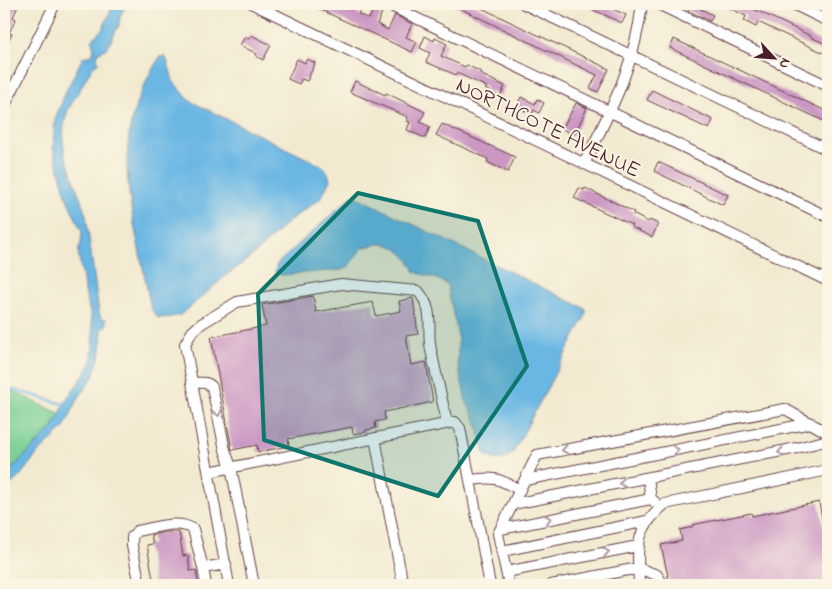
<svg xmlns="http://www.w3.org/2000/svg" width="832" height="589" font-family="'Indie Flower',sans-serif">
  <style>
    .green { fill: #7ad095; stroke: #627860 }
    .water { fill: #6bb7e4; stroke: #5a6b88 }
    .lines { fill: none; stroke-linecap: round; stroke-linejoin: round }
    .stream { stroke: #6bb7e4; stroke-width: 2.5 }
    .building { fill: #cb97c3 }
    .minor-casing { stroke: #633d44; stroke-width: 12 }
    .minor { stroke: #fff; stroke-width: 10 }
    .oneway { stroke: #ae9aa0 }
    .marked { fill: #0f766e; fill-opacity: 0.2; stroke: #0f766e; stroke-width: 4; stroke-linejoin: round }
    .labels { text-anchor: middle; stroke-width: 4; stroke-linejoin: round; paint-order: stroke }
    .street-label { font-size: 22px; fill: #4a1f2b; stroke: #fcf5e5 }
  </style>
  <rect width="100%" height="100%" fill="#fcf5e5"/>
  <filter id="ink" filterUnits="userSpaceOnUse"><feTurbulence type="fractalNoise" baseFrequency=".02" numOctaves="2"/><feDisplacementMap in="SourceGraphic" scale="10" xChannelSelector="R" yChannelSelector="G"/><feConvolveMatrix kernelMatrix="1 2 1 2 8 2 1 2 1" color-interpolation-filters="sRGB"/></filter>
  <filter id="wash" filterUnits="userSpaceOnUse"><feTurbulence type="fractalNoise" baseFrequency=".0096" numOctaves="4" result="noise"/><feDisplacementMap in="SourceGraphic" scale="20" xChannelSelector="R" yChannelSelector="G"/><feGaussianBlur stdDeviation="1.12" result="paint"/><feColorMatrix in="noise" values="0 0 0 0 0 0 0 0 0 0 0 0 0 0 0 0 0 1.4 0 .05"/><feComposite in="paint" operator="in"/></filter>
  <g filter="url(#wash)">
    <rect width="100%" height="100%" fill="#f2ead0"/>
    <path class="green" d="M4,387L61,414L53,428L4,476Z"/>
    <path class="water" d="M114,4H126L120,17L119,25L107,48L99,52L97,57L98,63L93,66L68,110L64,124L63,142L65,154L86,215L99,313L101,318L106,319V326L102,327L101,351L93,377L78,399L64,428L38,453L20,476L4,491V476L53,428L68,397L88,369L92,361L93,334L91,316L86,296L78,252L81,243L82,232L67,199L53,148L55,120L59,108L62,103L63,97L83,57L92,55L94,50L92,40L103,28Z
      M165,56L168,63L173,81L190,101L324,167L328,173L330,180L321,198L289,221L258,251L222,279L188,309L180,315L171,317L158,318L151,309L148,294C135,220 109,151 147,80C151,72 155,64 160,57Z
      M352,196L357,197L586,309V315L514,451C506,462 496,461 485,455L476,420L466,401L458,365V336L447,284L437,279L415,272C411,261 399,247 386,244C378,243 369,246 362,248L348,267L342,270L281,275L275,272L277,264Z"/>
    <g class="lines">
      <path class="stream" d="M4,387L67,405"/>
    </g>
    <g id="blocks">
      <path class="building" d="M7,4H19L13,17L16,19L9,33L12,34L8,41L5,40L4,43V11Z
        M308,4H338L351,9L353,4H363L358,14L369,19L376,4H380L383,10L377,24L388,30L395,15L412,24L406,37L417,42L412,52Z
        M451,4H473L609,69L598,92L590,88L597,75Z
        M581,4H601L626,15L622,23Z
        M691,4H701L699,8L713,15L710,21L688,11Z
        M721,4H743L811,36V37L828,45V55L758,22L756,27L744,21L746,16Z
        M251,35L271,45L263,60L256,56L257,54L240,45L245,37L249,39Z
        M425,36L434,41L435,38L447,44L441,56L465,67L467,65L481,72L480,74L505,86L500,96L485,89L487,87L457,73L456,75L426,62L430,53L420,48Z
        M674,39L828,112V123L670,48Z
        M297,59L305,63L307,59L315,63L307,81L302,79L299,84L288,79Z
        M355,81L385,95L386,93L425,112L420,122L430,127L425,138L407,130L410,122L407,121L408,117L350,92Z
        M652,90L713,120L709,129L647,100Z
        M521,97L535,104L537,99L544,103L539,113L534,110L532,114L516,107Z
        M576,103L587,108L574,135L562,129Z
        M442,124L515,157L508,172L487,162L488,159L436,135Z
        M658,162L728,195L723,205L654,171Z
        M579,188L584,190L585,188L634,212L633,214L648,222L650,220L658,224L652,237L631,227L632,225L574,198Z
        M313,296L316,312L373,302L376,316L401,311L399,301L413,298L418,334L406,336L411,365L426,362L433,402L384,412L385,420L375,422L376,428L366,430V432L353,434L352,427L288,439L289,446L258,452L257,445L232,450L211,337L266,326L262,305Z
        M819,502L828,550V585H670L661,545L682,541L680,530L692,527V525L751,513L752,516Z
        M167,532H179L183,556L188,555L190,571L196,570L198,585H154L147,545L153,544L151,535Z"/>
    </g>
  </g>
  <g filter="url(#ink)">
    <use href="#blocks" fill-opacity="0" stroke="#633d44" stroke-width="1"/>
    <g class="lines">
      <g class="minor-casing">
        <path id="minor" d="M253,4L828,281
          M387,4L828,217
          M524,4L828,150
          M658,4L828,86
          M793,4L828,21
          M4,107L55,4
          M584,164C611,110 635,65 642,4
          M192,383C200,383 207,381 212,387L225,450L231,467L254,585
          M375,438L403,585
          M209,472L455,422L460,428L490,585
          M648,478L651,499L656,503
          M471,480C495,476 499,479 520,490
          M525,480L811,423
          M513,504L797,448L828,440
          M501,529L651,499
          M502,551L647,521
          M203,568L206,585
          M506,572L638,546
          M140,585L132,546V537L137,531C154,528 178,519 193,529L203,568L226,564
          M229,585L185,344L192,332L201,324L237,302L341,284L418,291C436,312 426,327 431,350C436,374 442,399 447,423
          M509,585L498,534L537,455L785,409L828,433
          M551,585L638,568L657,575L663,584
          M639,585C638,547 633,531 665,504L828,470"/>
      </g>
      <use href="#minor" class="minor"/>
    </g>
    <defs><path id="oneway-chevron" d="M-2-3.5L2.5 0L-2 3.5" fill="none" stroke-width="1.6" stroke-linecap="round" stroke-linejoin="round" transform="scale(1.25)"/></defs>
    <g class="oneway">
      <use href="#oneway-chevron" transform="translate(218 413) rotate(79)"/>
      <use href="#oneway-chevron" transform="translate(565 450) rotate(170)"/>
      <use href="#oneway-chevron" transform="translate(676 450) rotate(-11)"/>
      <use href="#oneway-chevron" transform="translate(781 452) rotate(169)"/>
      <use href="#oneway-chevron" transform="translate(622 483) rotate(169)"/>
      <use href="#oneway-chevron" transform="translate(548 519) rotate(-11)"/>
      <use href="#oneway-chevron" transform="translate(606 552) rotate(-11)"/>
    </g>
  </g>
  <path class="marked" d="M358,193L478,221L527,366L438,496L264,440L258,294Z"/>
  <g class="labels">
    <g class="street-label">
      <text transform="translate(549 126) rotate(26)" y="8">NORTHCOTE AVENUE</text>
    </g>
  </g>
  <rect width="832" height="589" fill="none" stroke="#fcf5e5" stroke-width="20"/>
  <g transform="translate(774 58) rotate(116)" stroke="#fcf5e5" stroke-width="4" paint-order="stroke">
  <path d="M0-4L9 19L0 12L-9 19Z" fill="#4a1f2b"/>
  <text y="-8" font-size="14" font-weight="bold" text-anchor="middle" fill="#4a1f2b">N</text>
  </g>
</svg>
